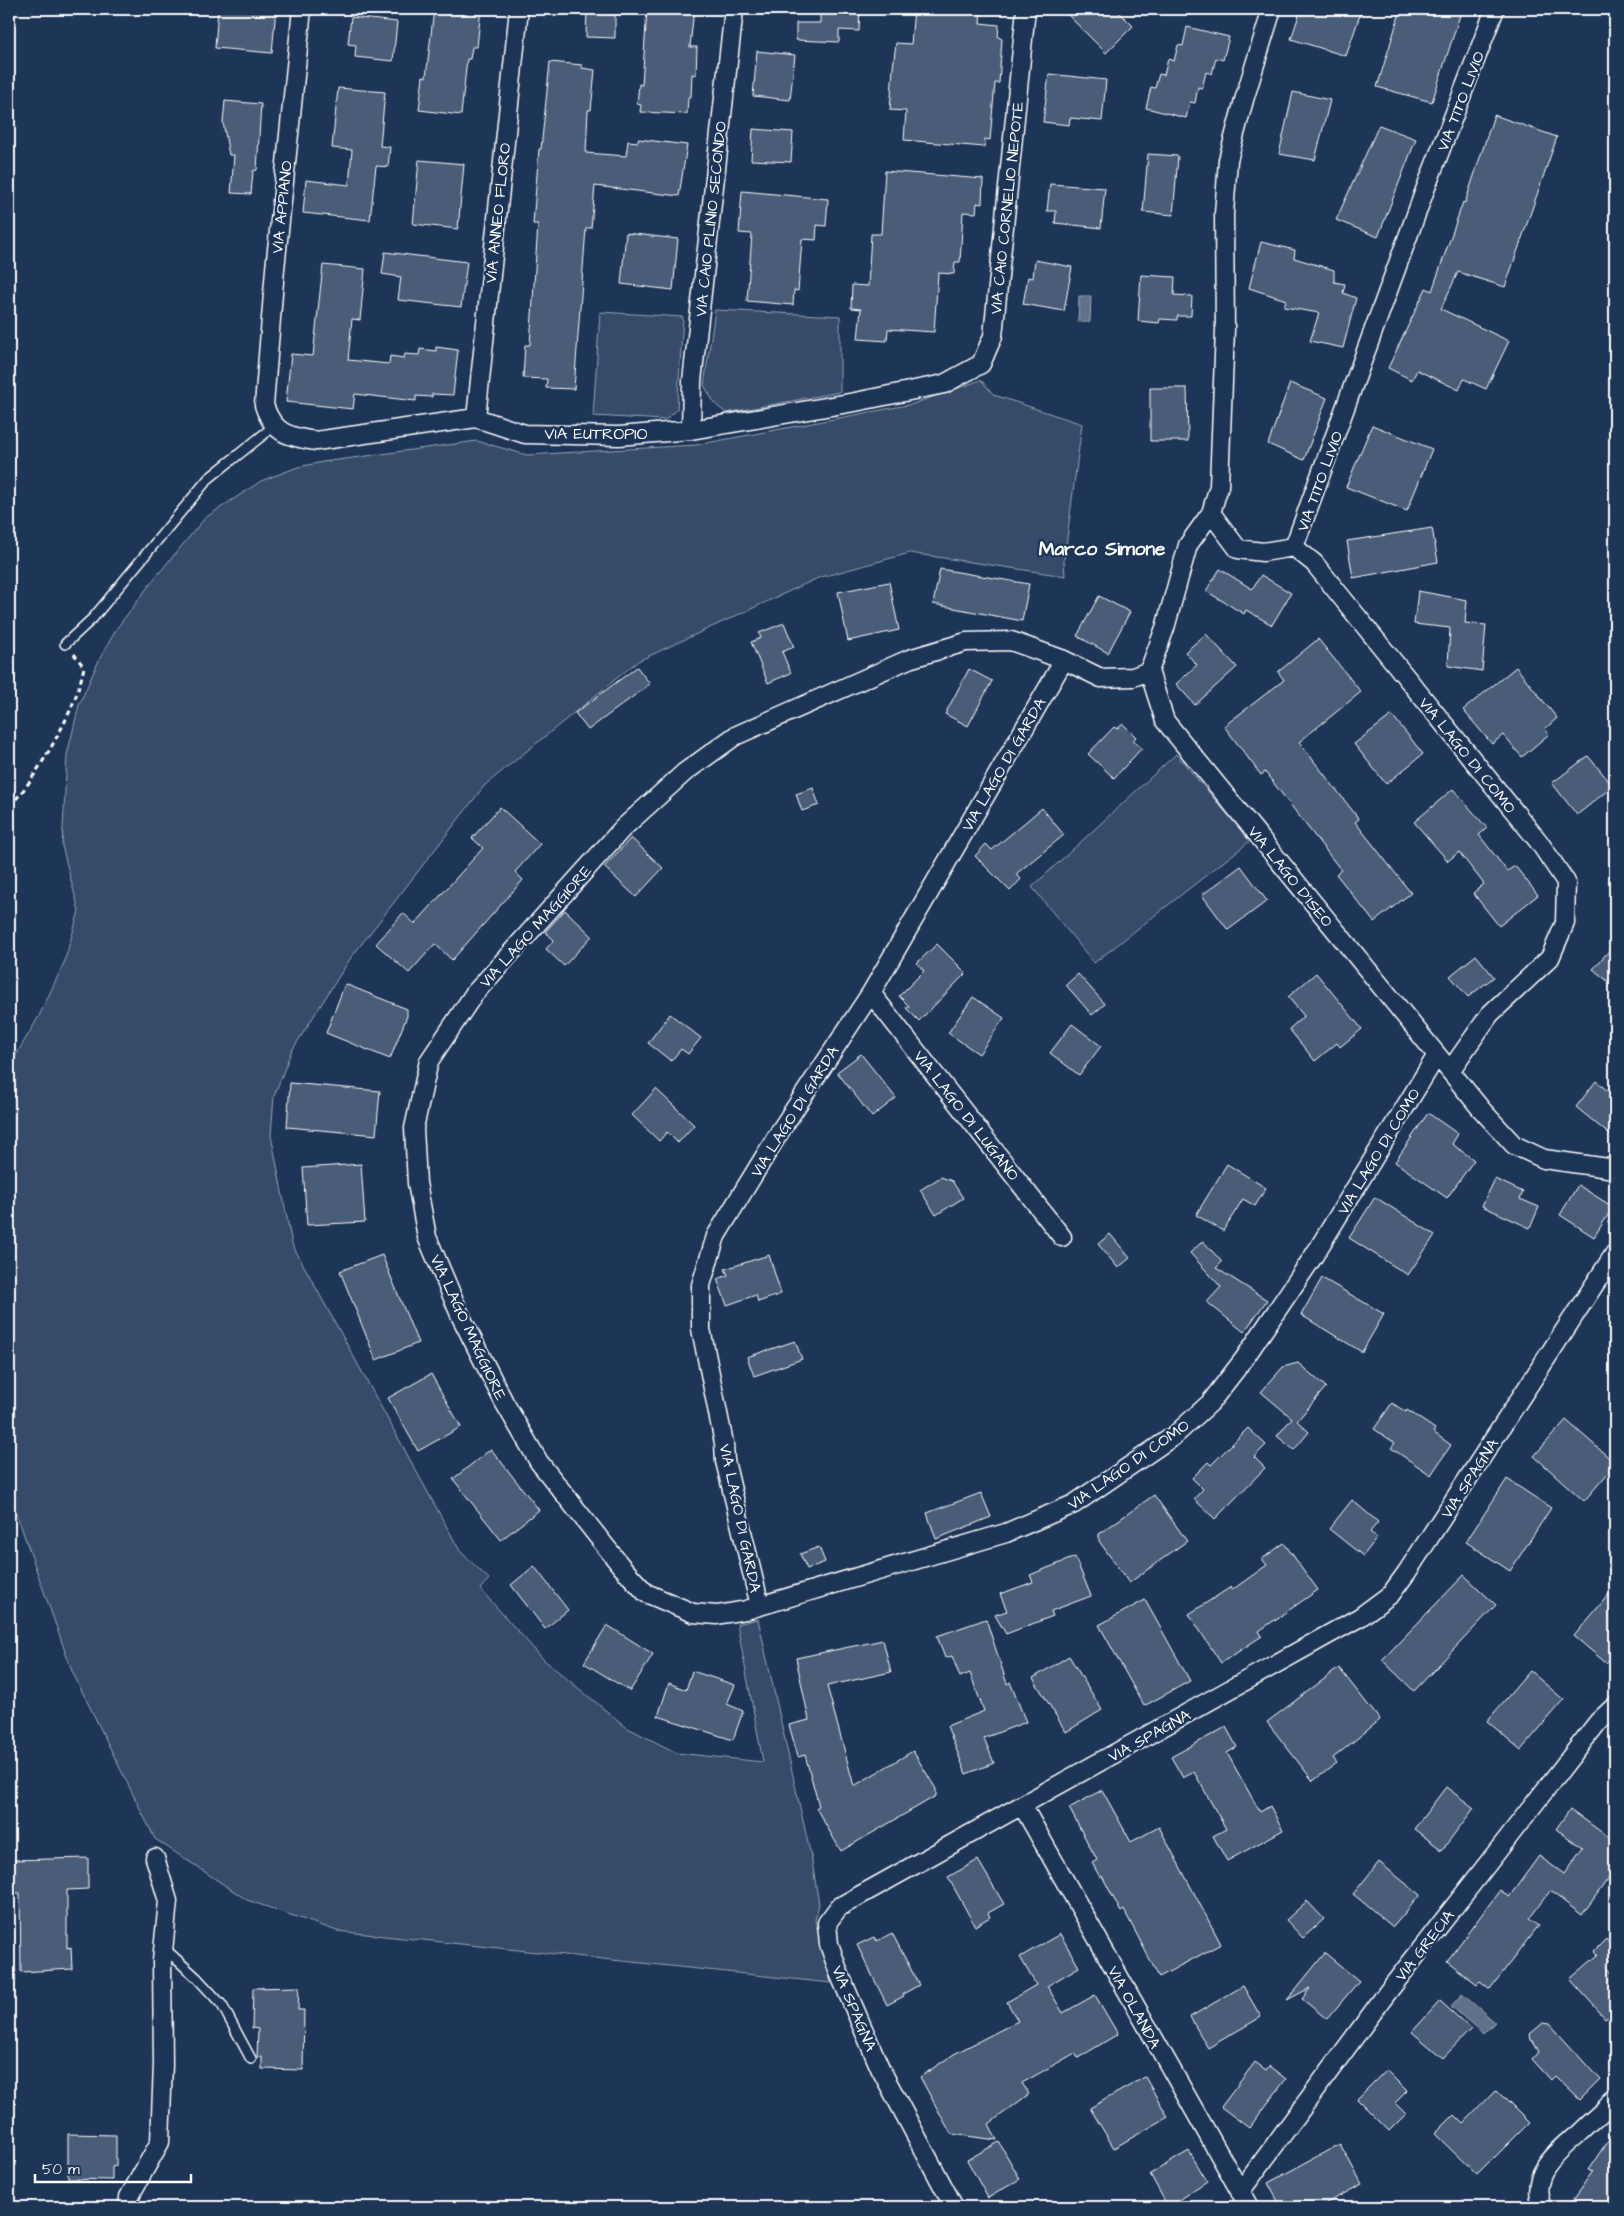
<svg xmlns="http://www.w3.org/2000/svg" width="1624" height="2216" font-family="'Architects Daughter',sans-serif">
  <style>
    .green { fill: #364b69; stroke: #9aa5b4 }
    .water { fill: #617289; stroke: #a0aab8 }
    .building { fill: #4a5d79; stroke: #fff }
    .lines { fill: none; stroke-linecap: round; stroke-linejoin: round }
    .lane-casing { stroke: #fff; stroke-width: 12 }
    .street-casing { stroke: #fff; stroke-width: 21 }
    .path { stroke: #fff; stroke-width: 3; stroke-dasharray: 5 4; stroke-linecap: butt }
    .lane { stroke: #1d3557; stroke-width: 9 }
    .street { stroke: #1d3557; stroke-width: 18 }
    .labels { text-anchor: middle; stroke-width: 4.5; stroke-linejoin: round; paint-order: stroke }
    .street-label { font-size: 16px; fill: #fff; stroke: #1d3557 }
    .quarter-label { font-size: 19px; font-weight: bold; fill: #fff; stroke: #1d3557 }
  </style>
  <rect width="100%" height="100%" fill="#1d3557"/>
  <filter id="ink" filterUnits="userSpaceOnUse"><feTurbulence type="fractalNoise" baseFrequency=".02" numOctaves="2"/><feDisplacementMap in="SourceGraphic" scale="10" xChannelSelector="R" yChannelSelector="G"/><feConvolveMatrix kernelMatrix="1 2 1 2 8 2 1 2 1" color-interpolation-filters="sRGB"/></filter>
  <g filter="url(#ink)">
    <path class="green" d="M715,310L840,316V392L726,413L715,404L704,385Z
      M600,312L683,317L677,410L665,420L593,416Z
      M981,380L994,395L1082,424L1064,561L1065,576L910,553L818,578L638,661L485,785L350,959L291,1052L274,1096L271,1135L292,1244L460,1551L489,1579L480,1589L544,1660L626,1727L677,1753L763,1762L737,1624L758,1619L812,1861L819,1904L815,1920L831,1983L337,1931L247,1900L155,1839L72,1671L18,1518L9,1503V1067L39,1016L64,963L79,911L62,846L67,755L79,705L99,660L117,628L154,579L205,518L261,481L298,467L323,462L477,441L527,455L696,445L913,404Z
      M1176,754L1250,841L1094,963L1032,887Z"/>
    <path class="water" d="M1079,296H1091L1090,322H1078Z
      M1462,1994L1495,2022L1483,2034L1451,2006Z"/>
    <path class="building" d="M218,9H276L272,53L215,48Z
      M434,9H481L477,47H472L470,59H467L461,115L419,110L423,76L426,77Z
      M587,9H615V38L586,37Z
      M647,9H694L690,47H697L696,75L692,74L691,97H688L687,114L640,112L641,105L637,104L639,84L642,85Z
      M820,9H860L859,31L839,30V42L796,40V23H820Z
      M914,9H981L980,23L999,25L998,37L1002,39L999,83H995L990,140L985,139L984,147L904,140L906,111L890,110L893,68L896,43L911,44Z
      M1062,9H1116L1133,26L1106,53Z
      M1301,9H1362L1346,56L1291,39Z
      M1401,9H1462L1432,102L1377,87Z
      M351,17L397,22L393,61L355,57L356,45L348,44Z
      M1187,27L1229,37L1223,60L1216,58L1212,74L1206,72L1202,88L1198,87L1195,103L1190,102L1186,118L1146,108L1151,87L1155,88L1159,74L1164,75L1168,59L1174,61L1178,45L1183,46Z
      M757,51L795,55L790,100L753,96Z
      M550,62L582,65V68L595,70L591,110H588L586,153L626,156L628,141L638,142V139L687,145L679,196L595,186L591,228H586L574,389L546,388L547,379L523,378L525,345H530L538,224H533L539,149H541Z
      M1049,74L1106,80L1102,121L1070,118L1069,125L1043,122Z
      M338,88L385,92L380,146L390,147L388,167L376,166L370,220L303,213L306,180L349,185L352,150L332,148Z
      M1293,92L1330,100L1315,160L1279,154Z
      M225,101L261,104L257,170L253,171L251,194L231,193L234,155H229L223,122Z
      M1494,115L1557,137L1505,287L1458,272L1441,309L1509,341L1486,389L1464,379L1459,390L1417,370L1412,380L1388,368L1426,288L1432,291L1463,202L1465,203Z
      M1379,125L1416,139L1378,237L1336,220Z
      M753,129L793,132L791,162L751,160Z
      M1148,154L1178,156L1173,215L1143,212Z
      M419,160L464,164L458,229L413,224Z
      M885,171L983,179L982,204L977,203L976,213L963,212L960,262H955L954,274L938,273L934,332L888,329L887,341L858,339L861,309L851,308L852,285L868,286L871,234H881Z
      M1050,184L1105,188L1101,228L1055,223L1056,211H1047Z
      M742,191L828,199L826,226L817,225L816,240L802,239L798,291L794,290L793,305L747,301L752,234L739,233Z
      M626,233L678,239L673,290L621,284Z
      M1261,242L1295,250L1294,258L1334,270V282L1345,284L1343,293L1356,298L1343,348L1310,341L1319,313L1284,307L1286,300L1249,288Z
      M385,252L467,262L461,307L398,300L401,277L382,274Z
      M1035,260L1072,267L1064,311L1023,304L1028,277L1033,278Z
      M323,265L365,269L360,320L352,319L348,360L389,364L390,356L404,358L405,354L419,355L420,349L436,351V347L458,350L453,395L432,394V397L416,396V401L355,394L353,409L286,402L291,354L313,356Z
      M1141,275L1175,277L1174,295L1192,296L1191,316H1177V320L1160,319L1159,323L1138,321Z
      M1290,383L1327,398L1304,460L1268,444Z
      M1150,388H1187L1188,441H1150Z
      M1372,425L1432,449L1407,511L1346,487Z
      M1432,528L1438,562L1353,578L1347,541Z
      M940,569L1029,584L1022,621L933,604Z
      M1220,569L1252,589L1261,575L1291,593L1272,625L1246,610L1244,614L1206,591Z
      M889,582L899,630L848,641L838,592Z
      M1418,591L1467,600L1465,623L1486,625L1482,671L1448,666L1450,628L1414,624Z
      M1099,596L1130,612L1108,653L1077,636Z
      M784,623L794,647L782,652L791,673L768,683L751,642L761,638L759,633Z
      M1206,634L1237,667L1195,705L1176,684L1197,665L1185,652Z
      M1318,639L1361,692L1299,742L1359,819L1355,822L1411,893L1374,922L1336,874L1341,870L1265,772L1261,775L1224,726L1284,680L1278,672Z
      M637,667L650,684L588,730L575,713Z
      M1516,667L1557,718L1545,729L1549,734L1522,757L1503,735L1492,744L1463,710Z
      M969,669L992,681L968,726L945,714Z
      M1392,715L1423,754L1386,784L1354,744Z
      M1123,724L1136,737L1133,741L1142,748L1114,778L1088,754L1114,727L1117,729Z
      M1588,756L1613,786L1577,815L1552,783Z
      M813,788L819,805L802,811L796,794Z
      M1453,789L1487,828L1479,835L1507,871L1515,866L1538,895L1499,926L1473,893L1484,884L1459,852L1448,861L1414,822Z
      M500,807L540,844L515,872L523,880L452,960L435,944L409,973L376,944L403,913L415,924L483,848L472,838Z
      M1042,808L1064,835L1016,874L1021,879L1010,891L975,856L986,844L992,850Z
      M631,838L663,868L636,897L604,867Z
      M1241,866L1267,901L1228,930L1202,895Z
      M565,910L592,936L564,966L546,949L554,940L545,932Z
      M937,944L966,973L919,1021L906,1008L909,1006L899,996L924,971L917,963Z
      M1615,944V987L1593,969Z
      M1476,955L1494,977L1468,997L1450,976Z
      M1316,973L1362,1029L1340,1047L1337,1043L1315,1061L1289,1029L1304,1016L1288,997Z
      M1078,974L1105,1004L1092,1015L1066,985Z
      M345,984L407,1009V1016L390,1059L326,1033Z
      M973,997L1004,1018L979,1054L948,1033Z
      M670,1014L701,1038L688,1054L681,1049L671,1061L648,1043Z
      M1072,1024L1101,1046L1079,1075L1050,1053Z
      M861,1054L896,1098L872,1117L837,1072Z
      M1596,1081L1615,1097V1139L1576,1107Z
      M290,1083L380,1091L376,1135L287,1127Z
      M656,1089L694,1125L678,1143L667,1132L659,1141L632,1115Z
      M1428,1113L1458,1134L1452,1144L1474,1160L1447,1198L1395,1162Z
      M361,1164L365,1222L307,1225L303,1168Z
      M1227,1164L1266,1188L1255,1206L1243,1199L1223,1231L1196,1215Z
      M941,1177L952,1181L963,1198L936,1215L920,1190Z
      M1495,1179L1523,1192L1520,1199L1539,1207L1530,1228L1482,1206Z
      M1578,1185L1613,1207L1594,1237L1560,1215Z
      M1375,1197L1435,1235L1408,1275L1349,1238Z
      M1110,1234L1130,1258L1118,1268L1098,1244Z
      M1203,1241L1222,1262L1216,1268L1267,1300L1244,1332L1207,1302L1221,1287L1190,1253Z
      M382,1255L418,1343L376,1360L340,1271Z
      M769,1255L781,1294L758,1302L756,1295L727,1305L717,1279L728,1275L725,1269Z
      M1322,1278L1384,1314L1362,1352L1301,1315Z
      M795,1341L802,1359L754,1376L747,1357Z
      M1298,1363L1326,1387L1297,1421L1309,1432L1294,1450L1277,1436L1292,1418L1261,1392L1283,1367Z
      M431,1374L461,1427L418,1451L388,1398Z
      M1392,1403L1406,1412L1407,1410L1435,1429L1433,1432L1451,1445L1431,1475L1391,1448L1395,1443L1374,1429Z
      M1566,1420L1615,1463V1465L1584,1501L1534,1456Z
      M1248,1428L1266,1445L1254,1457L1265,1468L1215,1519L1194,1499L1203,1489L1192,1478L1208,1462L1211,1465Z
      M491,1449L539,1510L501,1540L453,1479Z
      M1507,1479L1551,1508L1510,1571L1466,1542Z
      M981,1493L991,1517L936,1539L927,1513Z
      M1154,1495L1187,1541L1129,1583L1099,1541V1534Z
      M1352,1500L1378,1522L1370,1532L1377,1538L1363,1556L1329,1529Z
      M1284,1543L1318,1590L1259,1631L1262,1636L1221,1663L1189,1614L1231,1587L1232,1590L1267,1565L1262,1559Z
      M819,1547L825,1562L807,1569L800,1554Z
      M1075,1557L1091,1596L1051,1611L1053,1616L1006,1634L995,1615L1007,1611L1000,1594L1033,1582L1030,1575Z
      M534,1566L568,1610L545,1629L511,1585Z
      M1464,1575L1496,1605L1414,1691L1382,1660Z
      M1615,1587V1653L1606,1663L1574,1636Z
      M1145,1600L1190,1681L1144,1706L1099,1625Z
      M986,1619L1007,1684L1010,1682L1026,1722L984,1738L994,1763L966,1774L947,1726L984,1711L970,1673L960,1677L952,1656L945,1658L937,1636Z
      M607,1625L653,1654L630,1691L584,1663Z
      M883,1640L891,1672L827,1686L854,1786L913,1751L936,1789V1796L841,1851L816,1808L819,1806L805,1755L798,1757L789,1725L809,1720L796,1658Z
      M1069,1656L1102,1710L1066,1732L1033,1678Z
      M1339,1668L1380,1720L1333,1758L1337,1763L1313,1781L1267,1722Z
      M692,1671L735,1685L727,1704L743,1711L733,1740L658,1716L669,1683L686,1690Z
      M1530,1671L1564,1700L1521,1750L1487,1721Z
      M1226,1727L1237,1747L1227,1753L1260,1812L1270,1806L1283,1830L1227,1861L1213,1836L1226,1829L1194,1772L1183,1778L1171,1757Z
      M1446,1787L1474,1808L1442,1850L1414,1829Z
      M1102,1790L1131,1842L1159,1827L1221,1944L1159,1977L1124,1910L1121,1912L1102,1876L1100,1877L1092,1863L1097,1860L1069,1808Z
      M1570,1809L1615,1842V1869L1582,1915L1550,1891L1529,1919L1538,1926L1490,1989L1480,1981L1477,1984L1447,1961L1500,1890L1509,1897L1539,1856L1564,1874L1583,1848L1556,1829Z
      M88,1858V1889L67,1890V1948L71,1947L72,1969L21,1972L20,1893H12L11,1860Z
      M978,1860L1004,1904L988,1913L990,1917L975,1926L948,1877Z
      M1379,1862L1420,1895L1393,1927L1353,1894Z
      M1307,1901L1324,1919L1303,1938L1286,1920Z
      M892,1933L919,1985L903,1994L904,1996L887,2005L857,1945L874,1937L877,1941Z
      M1060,1934L1079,1967L1047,1986L1063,2013L1095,1995L1118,2034L1078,2058L1075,2053L1022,2083L1029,2094L989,2124L997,2140L951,2134L920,2077L954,2054L1018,2021L1007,2002L1036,1985L1020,1957Z
      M1606,1939L1615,1950V1955L1606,1964L1615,1976V2011L1605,2018L1570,1979L1598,1955L1594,1951Z
      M1325,1953L1359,1981L1327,2019L1302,1999L1310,1988L1287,2000Z
      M1243,1986L1261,2017L1208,2048L1190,2017Z
      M299,1987L298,2010H304L303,2070L262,2069V2057H257L258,2029L252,2028L253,1988Z
      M1440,2001L1471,2029L1443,2058L1412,2032Z
      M1543,2023L1550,2024L1600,2080L1580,2100L1555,2076L1551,2080L1532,2059L1538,2052L1531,2040L1530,2034Z
      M1255,2062L1266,2070L1269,2066L1286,2079L1249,2128L1221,2107Z
      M1386,2070L1407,2091L1395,2103L1406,2114L1389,2131L1357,2099Z
      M1145,2077L1168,2117L1114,2148L1090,2108Z
      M1496,2090L1529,2123L1477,2175L1435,2134L1454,2115L1463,2124Z
      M1615,2130V2194L1607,2207H1568L1593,2172L1588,2170Z
      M68,2134L116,2135V2166L112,2167V2180L68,2179Z
      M999,2142L1020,2179L988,2198L967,2160Z
      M1340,2144L1362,2184L1319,2207H1281L1268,2183Z
      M1189,2151L1207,2181L1168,2207L1150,2174Z"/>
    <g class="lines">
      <g class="lane-casing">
        <path id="lane" d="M65,644L93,618L208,479L274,426
          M164,1948L197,1978L222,2005L251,2059"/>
      </g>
      <g class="street-casing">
        <path id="street" d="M302,9L275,269L264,405C273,433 288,437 316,441L476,418L525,434L619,436L691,430L855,402L944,384L981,364L993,336L1026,9
          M1272,9L1244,100L1228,160L1224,214L1225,330L1219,486L1211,513L1238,549L1263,552L1294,547
          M476,418L519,9
          M691,430L692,381L734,9
          M1211,513L1188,545L1165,628L1149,671L1133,677L1101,678L1064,660L1011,641L966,642L909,659L735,736L685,772L623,828L474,994L429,1061L414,1128L417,1183L427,1237L461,1317L504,1402L539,1462L621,1566L646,1593L693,1613L717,1615L746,1610L1006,1533L1074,1504L1175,1435L1210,1403L1244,1359L1313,1257L1437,1055
          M1294,547L1314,563L1539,842L1566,882L1565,923L1550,958L1490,1014L1450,1071
          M1294,547L1425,190L1495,9
          M1149,671L1165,721L1481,1109L1514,1145L1544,1159L1615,1169
          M871,993L1062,1237
          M760,1606L725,1461L724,1443L701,1329V1285L716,1236L782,1128L871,993L1064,660
          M1022,1805L1249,2207
          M1240,2192L1387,1993L1598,1722L1615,1706
          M128,2207L129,2197L160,2142L163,2064L162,1961L168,1901L155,1858
          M954,2207L880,2068L839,1973L829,1944L827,1923L839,1907L1360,1617L1391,1594L1407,1572L1615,1253
          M1542,2207C1528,2175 1556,2153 1578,2134C1590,2122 1603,2111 1615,2100"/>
      </g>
      <path class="path" d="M9,805C25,796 64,727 71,708C77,695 81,681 84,667L74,654"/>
      <use href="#lane" class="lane"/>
      <use href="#street" class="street"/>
    </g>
  </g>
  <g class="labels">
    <g class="street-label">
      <text transform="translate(1460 101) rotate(-69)" y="6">VIA TITO LIVIO</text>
      <text transform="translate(281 207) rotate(-84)" y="6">VIA APPIANO</text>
      <text transform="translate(1006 208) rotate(-84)" y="6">VIA CAIO CORNELIO NEPOTE</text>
      <text transform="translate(497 213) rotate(-84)" y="6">VIA ANNEO FLORO</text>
      <text transform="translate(710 219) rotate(-84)" y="6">VIA CAIO PLINIO SECONDO</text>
      <text x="596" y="439">VIA EUTROPIO</text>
      <text transform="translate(1319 481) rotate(-70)" y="6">VIA TITO LIVIO</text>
      <text transform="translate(1468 755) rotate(51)" y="6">VIA LAGO DI COMO</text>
      <text transform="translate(1003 764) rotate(-60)" y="6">VIA LAGO DI GARDA</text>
      <text transform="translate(1291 876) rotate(51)" y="6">VIA LAGO D'ISEO</text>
      <text transform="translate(535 926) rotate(-48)" y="6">VIA LAGO MAGGIORE</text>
      <text transform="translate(794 1111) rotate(-58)" y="6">VIA LAGO DI GARDA</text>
      <text transform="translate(967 1115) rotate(52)" y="6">VIA LAGO DI LUGANO</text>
      <text transform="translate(1378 1151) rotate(-59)" y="6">VIA LAGO DI COMO</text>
      <text transform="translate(469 1327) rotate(65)" y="6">VIA LAGO MAGGIORE</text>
      <text transform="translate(1128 1464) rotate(-35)" y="6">VIA LAGO DI COMO</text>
      <text transform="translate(1469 1478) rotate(-57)" y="6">VIA SPAGNA</text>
      <text transform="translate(741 1518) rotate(78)" y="6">VIA LAGO DI GARDA</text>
      <text transform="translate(1149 1735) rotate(-29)" y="6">VIA SPAGNA</text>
      <text transform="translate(1424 1945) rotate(-52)" y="6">VIA GRECIA</text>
      <text transform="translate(1135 2007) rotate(61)" y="6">VIA OLANDA</text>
      <text transform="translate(855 2008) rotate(67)" y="6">VIA SPAGNA</text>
    </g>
    <g class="quarter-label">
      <text x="1102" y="555">Marco Simone</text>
    </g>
  </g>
  <rect width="1624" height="2216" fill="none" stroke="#1d3557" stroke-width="30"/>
  <rect x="15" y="15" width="1594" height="2186" fill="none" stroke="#fff" stroke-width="2" filter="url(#ink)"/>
  <path d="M35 2174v8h156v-8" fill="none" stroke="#ffffff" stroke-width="2.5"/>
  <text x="42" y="2174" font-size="15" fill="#ffffff" stroke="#1d3557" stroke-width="4" paint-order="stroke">50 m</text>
</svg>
